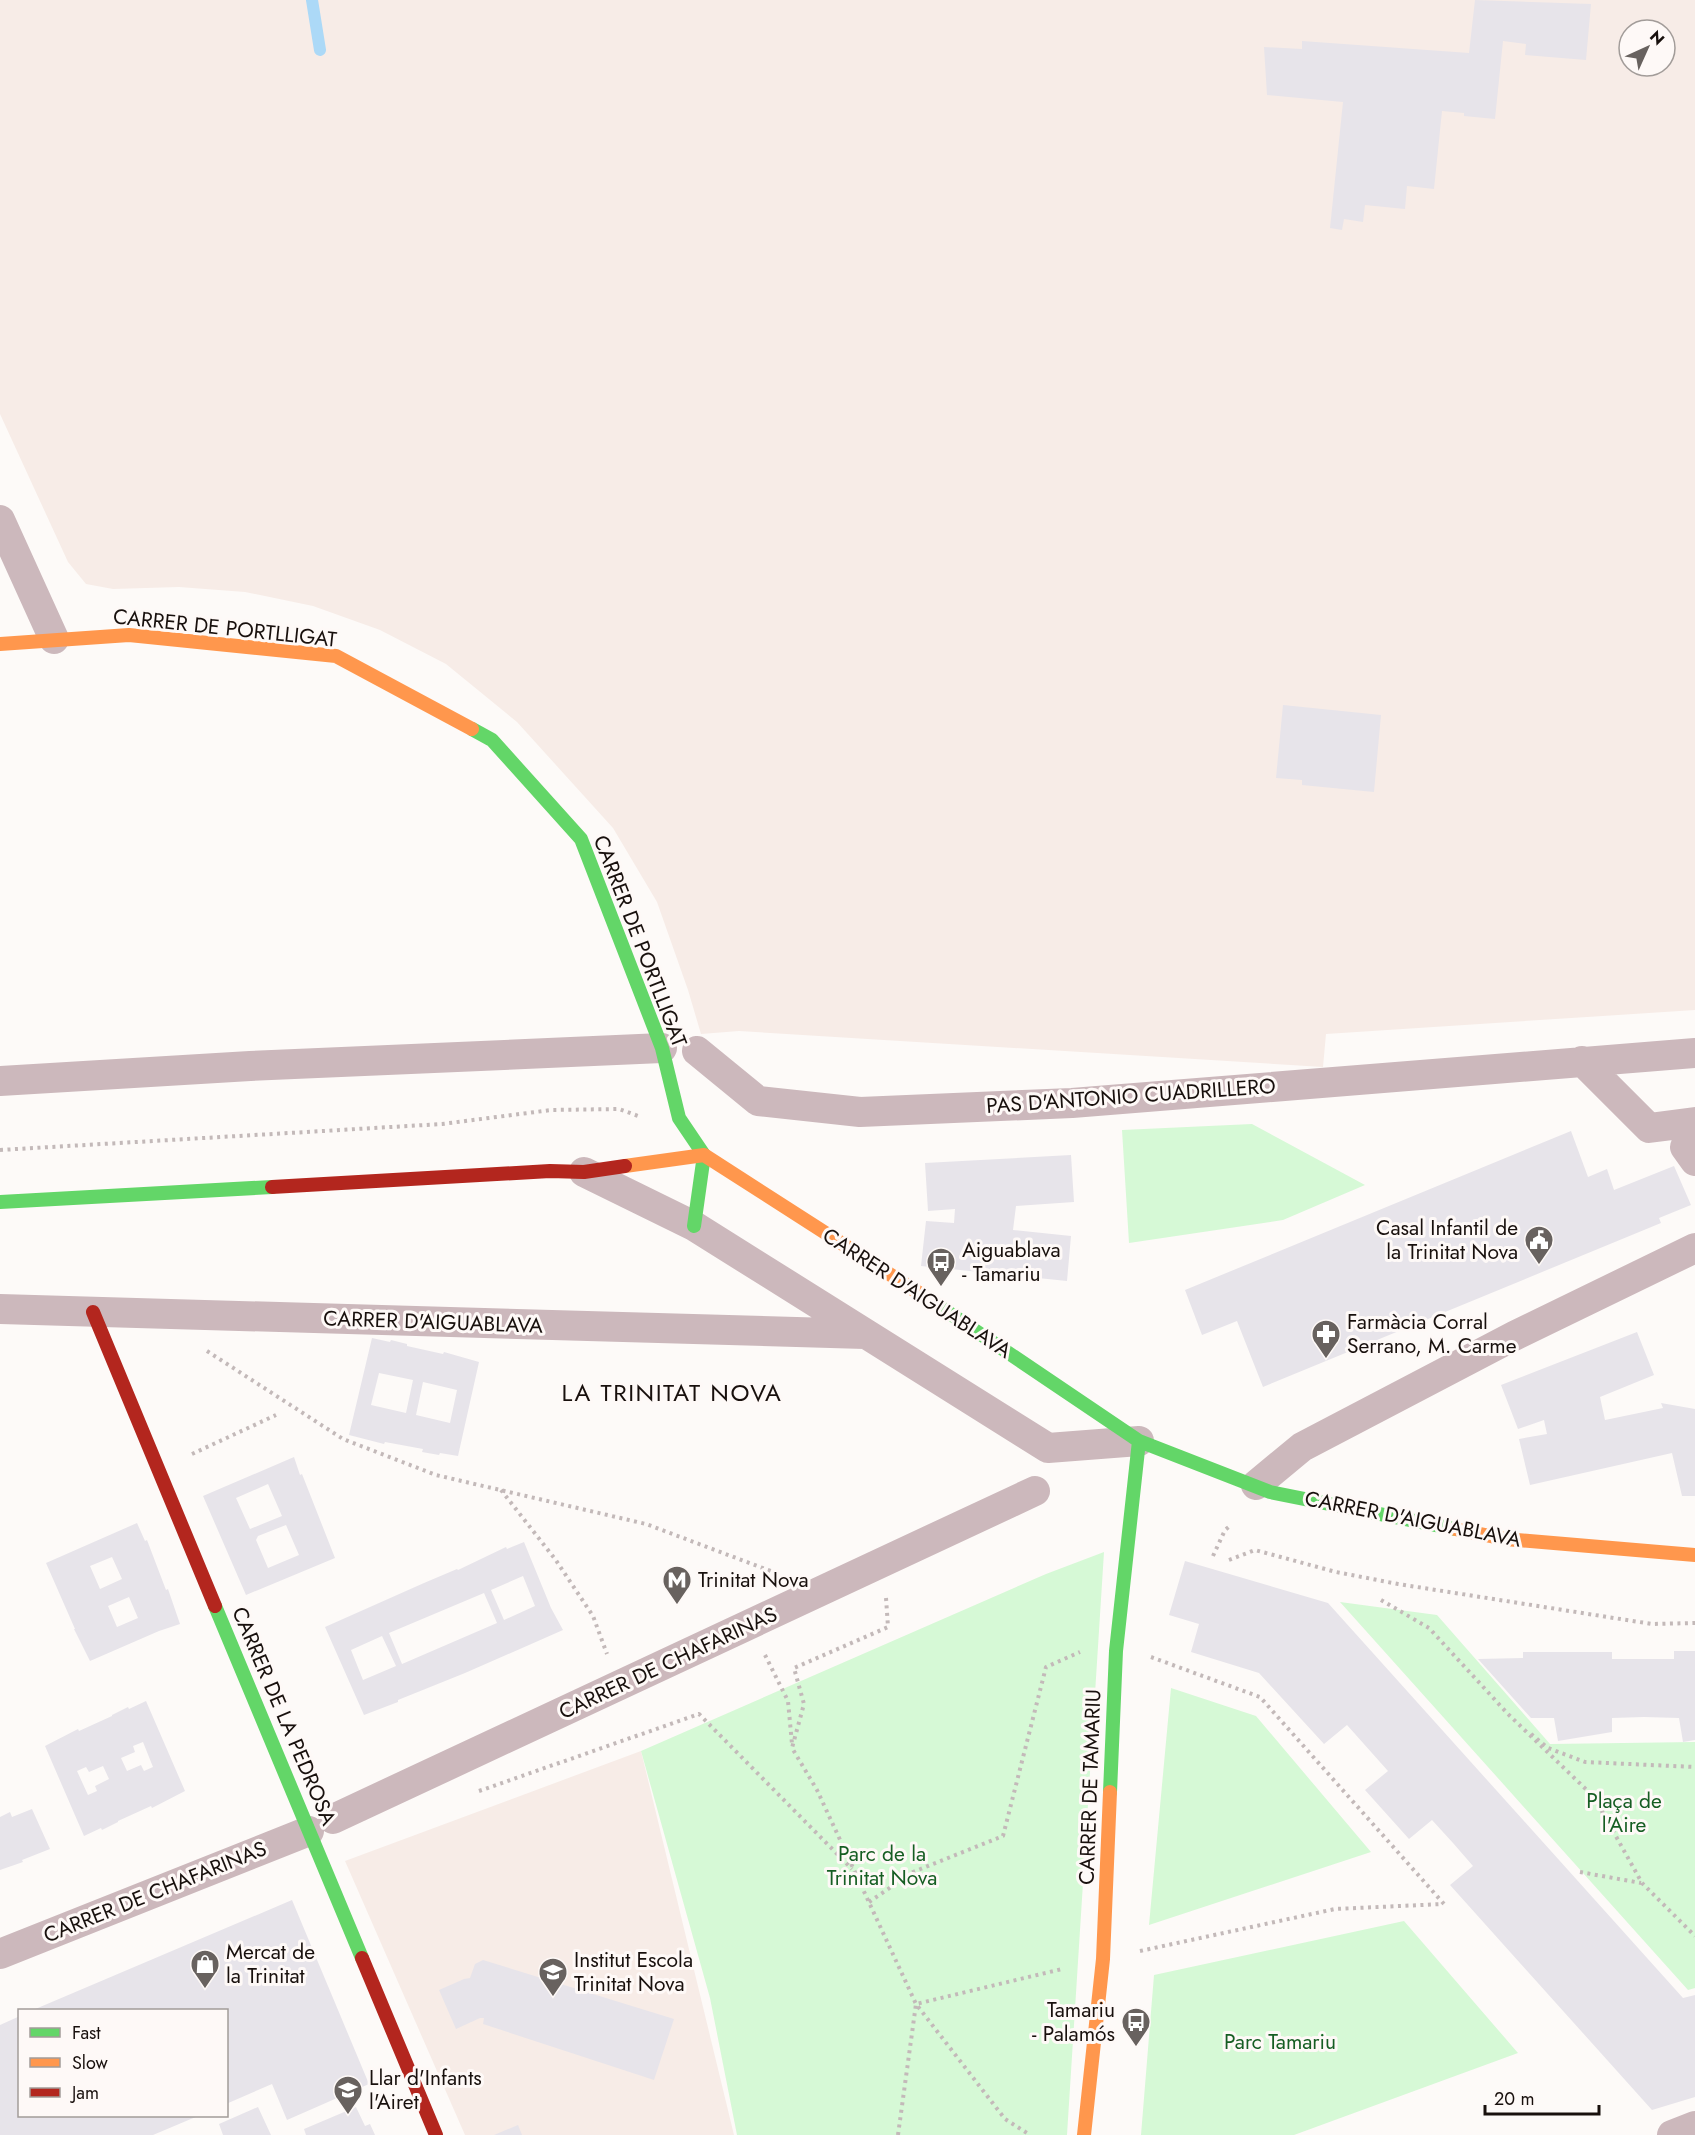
<svg xmlns="http://www.w3.org/2000/svg" width="1695" height="2135" font-family="Jost,sans-serif">
  <style>
    .built { fill: #f7ece7; fill-rule: evenodd }
    .green { fill: #d6f9d6 }
    .lines { fill: none; stroke-linecap: round; stroke-linejoin: round }
    .stream { stroke: #acd9f7; stroke-width: 12 }
    .building { fill: #e7e4ea; fill-rule: evenodd }
    .path { stroke: #c3b9b9; stroke-width: 4; stroke-dasharray: 3 4.5; stroke-linecap: butt }
    .street { stroke: #ccb8bc; stroke-width: 30 }
    .fast { stroke: #63d668; stroke-width: 14 }
    .slow { stroke: #ff974d; stroke-width: 14 }
    .jam { stroke: #b3261e; stroke-width: 14 }
    .labels { text-anchor: middle; stroke-width: 6; stroke-linejoin: round; paint-order: stroke }
    .street-label { font-size: 21px; fill: #18100d; stroke: #fef9f7 }
    .poi-label { font-size: 21px; fill: #18100d; stroke: #fef9f7; text-anchor: start }
    .park-label { font-size: 21px; fill: #165e23; stroke: #fef9f7 }
    .quarter-label { font-size: 24px; letter-spacing: 1.5px; fill: #18100d; stroke: #fef9f7 }
  </style>
  <rect width="100%" height="100%" fill="#fdfaf8"/>
  <path class="built" d="M0,0H1695V1010L1326,1034L1323,1067L739,1031L701,1034L688,990L657,902L613,828L517,722L446,664L380,630L313,606L245,592L179,587L113,589L86,584L68,562L0,414ZM1629,30H1665V66H1629Z
    M641,1751L734,2135H465L345,1861Z"/>
  <path class="green" d="M1252,1124L1365,1185L1283,1220L1129,1243L1122,1130Z
    M1104,1552L1067,2135H737L710,1998L641,1751L1046,1574Z
    M1340,1602L1437,1615L1550,1744L1695,1742V1988L1688,1990Z
    M1171,1688L1256,1716L1371,1852L1149,1925Z
    M1404,1921L1518,2053L1294,2135H1141L1154,1975Z"/>
  <g class="lines">
    <path class="stream" d="M312,0L320,50"/>
  </g>
  <path class="building" d="M1475,0L1591,4L1586,60L1525,55L1526,44L1503,41L1495,119L1464,116V113L1442,111L1434,189L1407,186L1405,209L1365,205L1363,222L1344,219L1342,230L1330,228L1343,102L1267,95L1264,47L1302,49V41L1469,53Z
    M1283,705L1381,715L1374,792L1302,785V780L1276,778Z
    M1571,1131L1588,1177L1607,1169L1614,1190L1674,1166L1691,1205L1659,1218L1661,1223L1263,1387L1237,1321L1202,1335L1185,1290Z
    M1071,1155L1074,1202L1016,1206L1013,1230L1071,1236L1067,1281L921,1266L926,1221L954,1223L955,1209L928,1211L925,1163Z
    M1637,1332L1654,1375L1600,1397L1605,1420L1663,1408L1661,1403L1695,1409V1496H1682L1672,1453L1530,1485L1519,1439L1547,1434L1544,1420L1518,1429L1501,1385Z
    M372,1338L390,1342L391,1340L407,1344V1346L443,1354L444,1352L479,1362L458,1456L440,1453L439,1455L422,1452L423,1449L385,1442L384,1444L349,1435ZM379,1373L413,1380L406,1413L371,1405ZM423,1382L457,1390L450,1423L416,1415Z
    M294,1457L300,1475L302,1474L335,1558L246,1595L203,1496ZM268,1484L282,1516L250,1529L236,1498ZM286,1525L299,1555L268,1568L256,1540L258,1536Z
    M137,1523L145,1541L147,1540L166,1590L168,1589L180,1624L159,1631L90,1661L74,1629H75L46,1563ZM112,1557L122,1579L100,1589L90,1566ZM129,1597L138,1618L117,1627L108,1606Z
    M524,1542L551,1608L563,1630L465,1673L398,1700V1702L364,1715L325,1627L424,1583L457,1569L458,1570L506,1547L507,1549ZM523,1576L535,1606L504,1620L491,1590ZM484,1593L497,1623L402,1664L389,1633ZM382,1636L396,1666L363,1680L351,1650Z
    M1185,1561L1328,1603L1683,1998L1695,1995V2097L1652,2110L1450,1885L1473,1866L1453,1843L1432,1820L1409,1839L1365,1790L1388,1771L1347,1725L1324,1744L1259,1673L1191,1652L1199,1624L1169,1615Z
    M1674,1651H1695V1740L1683,1742L1679,1718L1644,1717L1612,1718V1732L1558,1741L1554,1718H1531L1478,1659L1523,1658V1652H1612V1659H1674Z
    M146,1701L185,1791L152,1808L151,1806L118,1821V1822L102,1830L101,1828L84,1836L45,1746L78,1729L79,1731L112,1716V1715L128,1707L129,1709ZM143,1742L153,1767L144,1771L141,1765L127,1771L121,1758L135,1752L133,1746ZM103,1766L109,1779L95,1786L97,1791L88,1795L77,1771L86,1767L89,1772Z
    M32,1809L50,1849L22,1860L23,1862L0,1870V1817L10,1812L12,1817Z
    M292,1900L369,2084L287,2120L272,2084L226,2104V2010H33Z
    M483,1960L674,2019L654,2080L483,2024L484,2018H480L456,2029L439,1990L464,1979L470,1978L475,1964Z
    M20,2016V2116H198L153,2135H0V2025Z
    M258,2107L271,2135H223L219,2124Z
    M356,2107L365,2126L370,2124L375,2135H306L304,2129Z
    M518,2125L522,2135H494Z"/>
  <g class="lines">
    <path class="path" d="M0,1150L442,1124L551,1110L619,1109L641,1117
      M207,1351L343,1439L436,1475L646,1524L776,1573
      M192,1454L276,1415
      M501,1490L555,1559L593,1616L607,1654
      M1213,1556L1225,1530L1231,1525
      M1229,1560L1255,1550L1336,1572L1398,1584L1652,1624L1695,1623
      M886,1598L888,1627L794,1668L804,1704L792,1748L817,1790L916,2004L1005,2119L1030,2135
      M1381,1600L1429,1628L1508,1714L1594,1797L1642,1883L1695,1936
      M765,1655L788,1701L792,1744
      M1151,1657L1260,1697L1444,1904
      M1531,1734L1548,1748L1585,1762L1695,1767
      M479,1791L699,1714L852,1869
      M1580,1872L1641,1883
      M869,1902L913,1872L1003,1836L1046,1667L1080,1652
      M1140,1951L1335,1909L1443,1904
      M898,2135L916,2004L1062,1969"/>
    <path class="street" d="M0,520L54,639
      M697,1051L758,1101L860,1112L1072,1103L1695,1053
      M1582,1061L1649,1128L1695,1122
      M0,1081L250,1066L662,1048
      M1695,1144L1685,1147L1695,1161
      M584,1172L694,1226L1048,1448L1139,1441
      M0,1309L865,1334
      M1256,1485L1302,1447L1514,1336L1695,1248
      M333,1819L1035,1491
      M0,1954L309,1831
      M1672,2135L1695,2126"/>
    <path class="fast" d="M472,729L492,740L581,839L662,1048L679,1118L704,1155L694,1226
      M0,1202L272,1187
      M933,1302L1139,1441L1270,1492L1455,1529
      M215,1606L362,1958
      M1110,1792L1116,1651L1139,1441"/>
    <path class="slow" d="M0,644L129,635L336,656L472,729
      M625,1166L704,1155L933,1302
      M1455,1529L1505,1539L1695,1555
      M1084,2135L1103,1959L1110,1792"/>
    <path class="jam" d="M272,1187L550,1171L584,1172L625,1166
      M93,1312L215,1606
      M362,1958L436,2135"/>
  </g>
  <defs>
    <g id="civic-pin" transform="scale(1.5)"><path d="M0 17L-7.5 6A9.5 9.5 0 1 1 7.5 6Z" fill="#68625f" stroke="#fef9f7"/><path d="M-.6-6.5H3V-4.5H.6V-3L4-1V1h2V6H-6V1h2V-1L-.6-3ZM-1.2 2.5V6h2.4V2.5Z" fill="#fff"/></g>
    <g id="bus-pin" transform="scale(1.5)"><path d="M0 17L-7.5 6A9.5 9.5 0 1 1 7.5 6Z" fill="#68625f" stroke="#fef9f7"/><path d="M-5-6H5V4H4V6H2V4H-2V6H-4V4H-5ZM-3.5-4V0h7V-4ZM-3.5 1.2v1.5H-2V1.2ZM2 1.2v1.5H3.5V1.2Z" fill="#fff"/></g>
    <g id="pharmacy-pin" transform="scale(1.5)"><path d="M0 17L-7.5 6A9.5 9.5 0 1 1 7.5 6Z" fill="#68625f" stroke="#fef9f7"/><path d="M-2-6h4v4h4v4h-4v4h-4v-4h-4v-4h4Z" fill="#fff"/></g>
    <g id="metro-pin" transform="scale(1.5)"><path d="M0 17L-7.5 6A9.5 9.5 0 1 1 7.5 6Z" fill="#68625f" stroke="#fef9f7"/><path d="M-5.5 5V-5H-3L0 0L3-5H5.5V5H3V-.5L0 4L-3-.5V5Z" fill="#fff"/></g>
    <g id="shop-pin" transform="scale(1.5)"><path d="M0 17L-7.5 6A9.5 9.5 0 1 1 7.5 6Z" fill="#68625f" stroke="#fef9f7"/><path d="M-5-2.5h2.3a2.7 3.5 0 0 1 5.4 0H5L5.5 6h-11ZM-1.5-2.5h3a1.5 2.3 0 0 0-3 0Z" fill="#fff"/></g>
    <g id="school-pin" transform="scale(1.5)"><path d="M0 17L-7.5 6A9.5 9.5 0 1 1 7.5 6Z" fill="#68625f" stroke="#fef9f7"/><path d="M0-5L7-2L0 1L-7-2ZM-4 1L0 2.5L4 1V4Q0 6-4 4Z" fill="#fff"/></g>
  </defs>
  <g fill-rule="evenodd">
    <use href="#civic-pin" x="1539" y="1240"/>
    <use href="#bus-pin" x="941" y="1262"/>
    <use href="#pharmacy-pin" x="1326" y="1334"/>
    <use href="#metro-pin" x="677" y="1580"/>
    <use href="#shop-pin" x="205" y="1964"/>
    <use href="#school-pin" x="553" y="1972"/>
    <use href="#bus-pin" x="1136" y="2022"/>
    <use href="#school-pin" x="348" y="2090"/>
  </g>
  <g class="labels">
    <g class="street-label">
      <text transform="translate(225 628) rotate(6)" y="7">CARRER DE PORTLLIGAT</text>
      <text transform="translate(640 941) rotate(69)" y="7">CARRER DE PORTLLIGAT</text>
      <text transform="translate(1131 1096) rotate(-4)" y="7">PAS D'ANTONIO CUADRILLERO</text>
      <text transform="translate(917 1293) rotate(33)" y="7">CARRER D'AIGUABLAVA</text>
      <text transform="translate(433 1322) rotate(2)" y="7">CARRER D'AIGUABLAVA</text>
      <text transform="translate(1413 1519) rotate(11)" y="7">CARRER D'AIGUABLAVA</text>
      <text transform="translate(668 1663) rotate(-25)" y="7">CARRER DE CHAFARINAS</text>
      <text transform="translate(284 1716) rotate(67)" y="7">CARRER DE LA PEDROSA</text>
      <text transform="translate(1090 1787) rotate(-88)" y="7">CARRER DE TAMARIU</text>
      <text transform="translate(155 1892) rotate(-22)" y="7">CARRER DE CHAFARINAS</text>
    </g>
    <g class="poi-label">
      <text x="1518" y="1235" text-anchor="end">Casal Infantil de<tspan x="1518" dy="24">la Trinitat Nova</tspan></text>
      <text x="962" y="1257">Aiguablava<tspan x="962" dy="24">- Tamariu</tspan></text>
      <text x="1347" y="1329">Farmàcia Corral<tspan x="1347" dy="24">Serrano, M. Carme</tspan></text>
      <text x="698" y="1587">Trinitat Nova</text>
      <text x="226" y="1959">Mercat de<tspan x="226" dy="24">la Trinitat</tspan></text>
      <text x="574" y="1967">Institut Escola<tspan x="574" dy="24">Trinitat Nova</tspan></text>
      <text x="1115" y="2017" text-anchor="end">Tamariu<tspan x="1115" dy="24">- Palamós</tspan></text>
      <text x="369" y="2085">Llar d'Infants<tspan x="369" dy="24">l'Airet</tspan></text>
    </g>
    <g class="park-label">
      <text x="1624" y="1808">Plaça de<tspan x="1624" dy="24">l'Aire</tspan></text>
      <text x="882" y="1861">Parc de la<tspan x="882" dy="24">Trinitat Nova</tspan></text>
      <text x="1280" y="2049">Parc Tamariu</text>
    </g>
    <g class="quarter-label">
      <text x="672" y="1401">LA TRINITAT NOVA</text>
    </g>
  </g>
  <rect x="18" y="2009" width="210" height="108" fill="#fef9f7" stroke="#a29c99" stroke-width="1.5"/>
  <rect x="30" y="2028" width="30" height="9" fill="#63d668" stroke="#a29c99" stroke-width="1.5"/>
  <text x="72" y="2039" font-size="18" fill="#18100d">Fast</text>
  <rect x="30" y="2058" width="30" height="9" fill="#ff974d" stroke="#a29c99" stroke-width="1.5"/>
  <text x="72" y="2069" font-size="18" fill="#18100d">Slow</text>
  <rect x="30" y="2088" width="30" height="9" fill="#b3261e" stroke="#a29c99" stroke-width="1.5"/>
  <text x="72" y="2099" font-size="18" fill="#18100d">Jam</text>
  <g transform="translate(1647 48) rotate(45)"><circle r="28" fill="#fef9f7" stroke="#a29c99" stroke-width="1.5"/>
  <path d="M0-4.5L10 22L0 15L-10 22Z" fill="#68625f"/>
  <text y="-9" font-size="16" font-weight="bold" text-anchor="middle" fill="#18100d">N</text>
  </g>
  <path d="M1485 2105v9h114v-9" fill="none" stroke="#18100d" stroke-width="3"/>
  <text x="1494" y="2105" font-size="18" fill="#18100d" stroke="#fef9f7" stroke-width="4.5" paint-order="stroke">20 m</text>
</svg>
